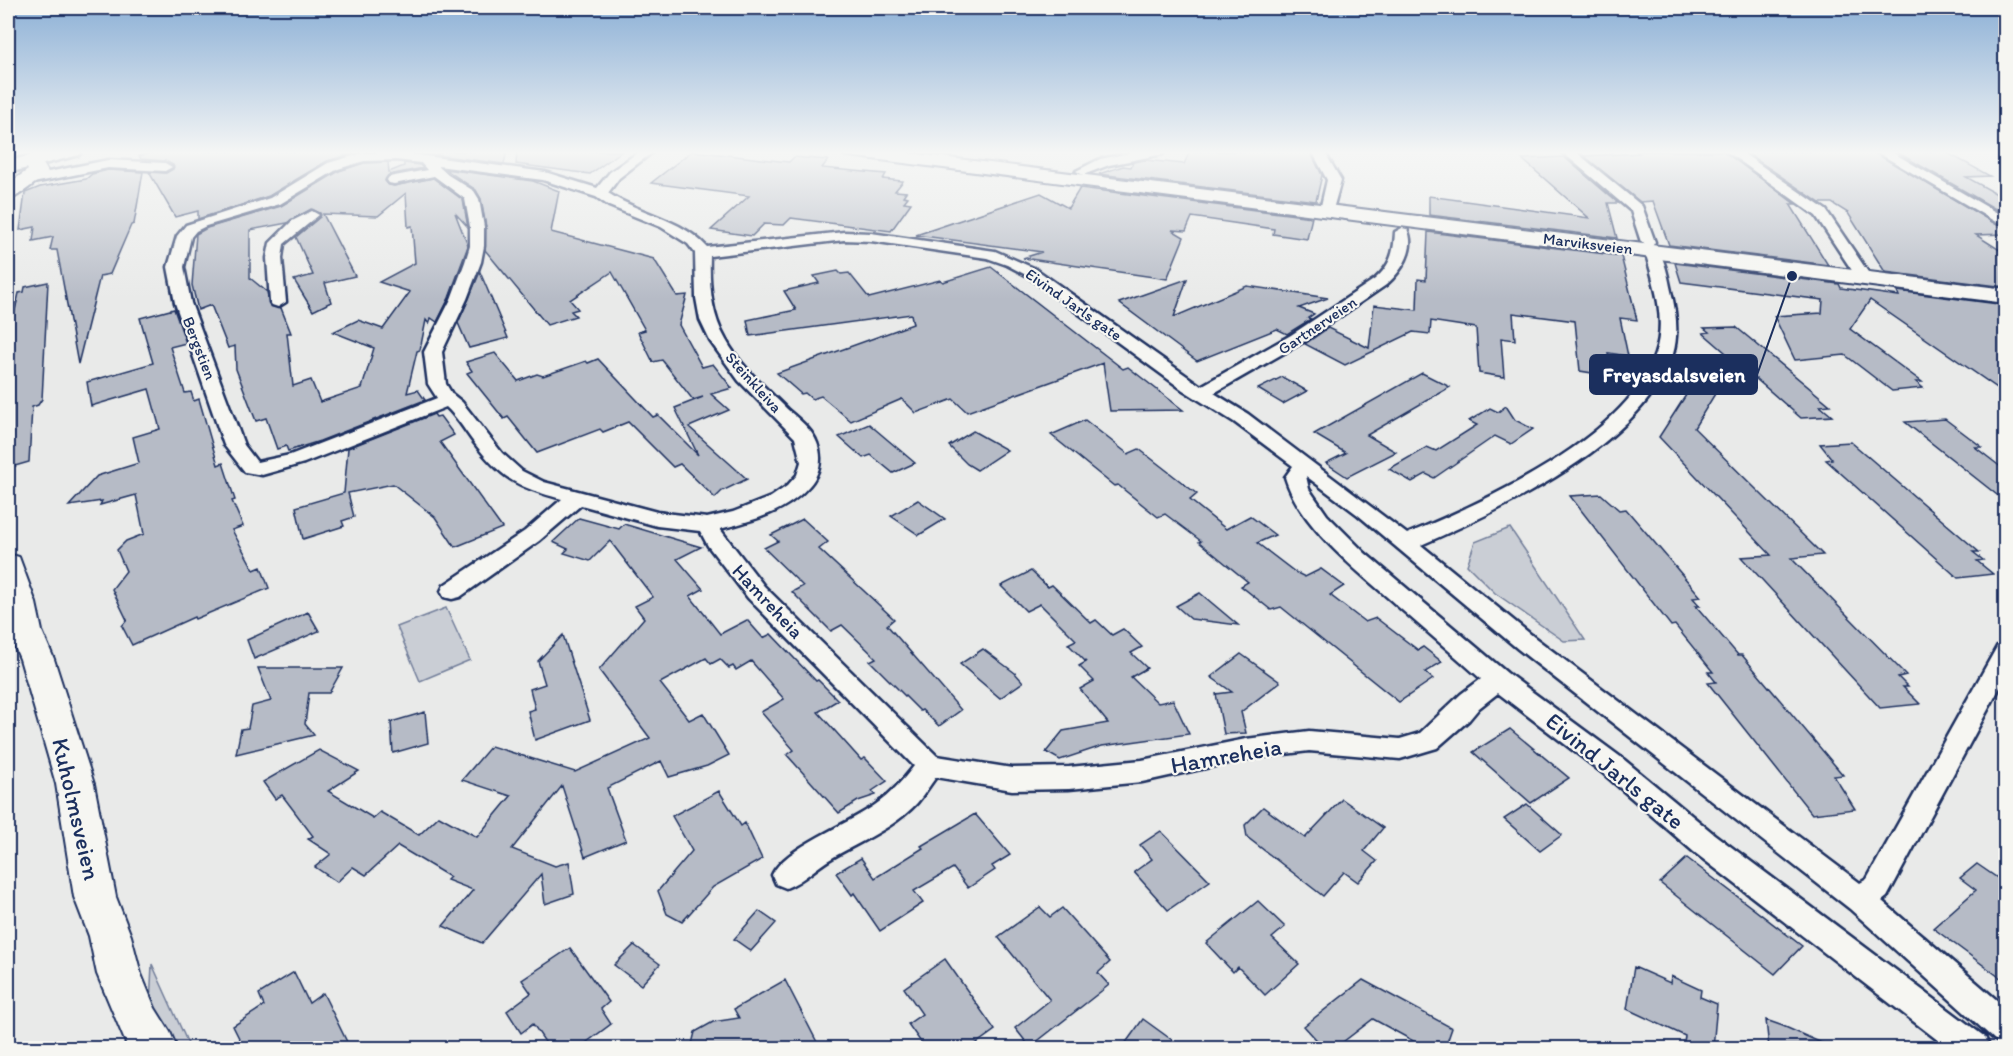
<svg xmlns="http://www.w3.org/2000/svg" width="2013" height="1056" font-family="Itim,sans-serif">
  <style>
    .green { fill: #caced5; stroke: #727e9a; stroke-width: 1.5 }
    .building { fill: #b6bbc6; stroke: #1b2f5e; stroke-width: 1.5; fill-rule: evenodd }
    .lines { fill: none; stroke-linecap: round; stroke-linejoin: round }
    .street-casing { stroke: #1b2f5e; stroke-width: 5 }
    .secondary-casing { stroke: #1b2f5e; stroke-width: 4 }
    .primary-casing { stroke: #1b2f5e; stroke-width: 5 }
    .street { fill: #f6f6f2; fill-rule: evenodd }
    .secondary { fill: #f6f6f2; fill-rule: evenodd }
    .primary { fill: #f6f6f2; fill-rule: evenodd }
    .labels { text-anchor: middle; stroke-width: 4.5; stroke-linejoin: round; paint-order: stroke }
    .far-street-label { font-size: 16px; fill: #1b2f5e; stroke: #f6f6f2 }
    .street-label { font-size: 20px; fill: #1b2f5e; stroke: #f6f6f2 }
    .near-street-label { font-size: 24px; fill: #1b2f5e; stroke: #f6f6f2 }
    .leader { fill: none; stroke: #1b2f5e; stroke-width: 2 }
    .callout-dot { fill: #1b2f5e; stroke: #f6f6f2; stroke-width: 2 }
    .callout { fill: #1b2f5e; stroke: #1b2f5e; stroke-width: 2 }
    .callout-label { font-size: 21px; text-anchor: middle; font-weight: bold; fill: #fff }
  </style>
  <rect width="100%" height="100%" fill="#e9eae9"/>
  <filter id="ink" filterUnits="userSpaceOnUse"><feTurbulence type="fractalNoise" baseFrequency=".0167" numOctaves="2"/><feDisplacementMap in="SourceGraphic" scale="12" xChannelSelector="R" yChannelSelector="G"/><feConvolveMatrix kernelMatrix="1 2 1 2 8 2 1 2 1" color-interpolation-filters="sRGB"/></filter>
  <g filter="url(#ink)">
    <path class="green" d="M1510,528L1585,640L1564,641L1495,593L1467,565L1475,542Z
      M446,608L470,660L420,681L397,627Z
      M152,964L190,1048H148Z"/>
    <path class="building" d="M157,151H362L327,161L269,196L198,219V211L175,217L149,172L166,173L173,169V165L165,161L141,159L139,156Z
      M443,151H507L504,164L436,155Z
      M517,151H622L590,174L516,164Z
      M692,151L789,162L794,157L828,160L822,168L886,174L883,179L903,181L895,191L906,192L903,196L908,197L904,202L911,203L891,231L791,218L784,225L764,224L752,236L711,230L749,196L651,183Z
      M1190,151H1310L1322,175L1316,201L1099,174L1123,166L1131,167L1133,162L1145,160L1184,164Z
      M1636,151H1724L1795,204H1790L1828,265L1669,245L1653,201L1640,202L1584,156L1639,153Z
      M1744,151H1873L2006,230V234L1976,235L2006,254V287L1885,272L1848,213L1832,203H1820Z
      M1895,151H1944L1990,176L1966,177L2006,199V215Z
      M1564,157L1618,203H1608L1617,238L1429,215V196L1589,218L1522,159Z
      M388,162L389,172L404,166V163L420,165L423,168L389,175L385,181L389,185L394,186L433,178L463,200L468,227L455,213L468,246L449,298L437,322L431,318L429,324L426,320L420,350L417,351L407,393L418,390L425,400L320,441L288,451L286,446L277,449L266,418L256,421L236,369L235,346L228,348L211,305L198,310L192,285L196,234L207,228L281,206L339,171L364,163ZM406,193L408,227L412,226L415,263L379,282L410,292L383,329L358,320L333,332L374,348L362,388L320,402L311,380L293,386L287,333H291L281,308L270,306L267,292L250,278V230L287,223L311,209L320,213V217L296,237L313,275L294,280L313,311L331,302L325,283L355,276L323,214L378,216Z
      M445,169L533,181L559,191L551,232L654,259L677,296L687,295L679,325L702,367L713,364L732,388L711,394L729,410L689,427L747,479L722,491L715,498L680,464L673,467L628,422L603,432L600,429L537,453L508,417L504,419L467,373L472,371L466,362L495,353L518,381L537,374L543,376L586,361L588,363L598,359L653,417L658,415L698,455L675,408L703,397L693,400L662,360L653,362L638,332L645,330L612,272L570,300L578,309L571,311L576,316L547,325L485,250L486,227L481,199L476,190Z
      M108,170L143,172L134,224L131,225L110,274L100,276L78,364L57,250H50L53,237L33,241L35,227L20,230L25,193L40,187L86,179L92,174Z
      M1080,188L1312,217L1307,239L1273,234L1274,229L1192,217L1186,231L1172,230L1184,237L1167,279L1023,258L1042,252L916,235L1041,193L1068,208Z
      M1428,232L1621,256L1637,320L1620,318L1628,356L1608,353L1611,376L1580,371L1575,321L1513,313L1515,340L1501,338L1504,377L1479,373L1476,328L1431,321L1430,334L1413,332L1345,365L1305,344L1328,328L1369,348L1374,305L1417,310L1418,279L1426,280Z
      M1675,263L1839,284L1841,288L1899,296L1897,291L2006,305V394L1870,300L1850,329L1922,382H1916L1923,388L1892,391L1845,355L1795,360L1774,316L1822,313L1823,300L1681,282Z
      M991,267L1123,369L1128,367L1183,410L1110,411L1103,363L967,412L953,399L916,413L902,399L851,421L821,396L812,399L805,393L801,394L777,373L913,324L911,314L750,336L747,320L796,310L784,291L819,283L814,276L838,271L841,274L849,273L869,298L940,280L943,282Z
      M480,272L508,338L469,348L458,323Z
      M1187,279L1174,317L1247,286L1328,298L1299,308L1314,314L1308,318L1311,319L1287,334L1277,329L1197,361L1119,303Z
      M48,282L42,399L38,405L32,407L29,462L8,468V340L19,293L24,292L25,287Z
      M174,309L186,343L170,347L185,393L191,392L194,401L199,399L218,465L223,463L235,500L232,501L243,526L232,530L254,570L261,567L269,588L195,619L194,617L132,645L122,626L127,620L112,589L126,571L117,550L126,541L144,534L136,495L100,505L102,501L69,506L97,476L139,463L133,437L160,429L149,389L91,406L87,382L153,363L140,318Z
      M1736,327L1830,405L1820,406L1832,416L1801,418L1703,333L1709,332L1704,328Z
      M1422,373L1450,387L1367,435L1396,452L1347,477L1326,463L1346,453L1314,434Z
      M1282,377L1307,391L1283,404L1258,389Z
      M1695,381L1718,389L1694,428L1823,555L1791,558L1906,675L1898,677L1908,687H1903L1920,704L1880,708L1741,557L1771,555L1659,437Z
      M1506,406L1515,420L1533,429L1511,444L1495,436L1434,478L1426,474L1412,482L1389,469L1427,447L1436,451L1477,425L1469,421L1490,408L1498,412Z
      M434,414L436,417L440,416L454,435L440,442L502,528L455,547L435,517L393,484L348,493L354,517L342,521L344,526L303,539L296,507L344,493L348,448Z
      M1945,419L1982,447H1975L2006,471V502L1905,422Z
      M1085,420L1128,454L1139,449L1197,494L1190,500L1226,529L1250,516L1275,535L1257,543L1295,572L1305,577L1321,569L1344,586L1330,595L1365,622L1376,618L1418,650L1423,647L1442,662L1425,672L1433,679L1399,702L1281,607L1271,610L1241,586L1248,582L1199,542L1201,541L1165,514L1158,517L1118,485L1114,486L1051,435Z
      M869,424L915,463L893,473L871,455L863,458L839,437Z
      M973,431L1007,450L977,470L967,464L949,446Z
      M1851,442L1979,552H1973L1983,560L1977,561L1993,574L1958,578L1826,460L1832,459L1820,444Z
      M1601,494L1619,510L1626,509L1701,597L1693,598L1700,606H1696L1738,655H1742L1843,775L1834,776L1855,809L1812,814L1708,683L1716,682L1708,672H1713L1675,625L1671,626L1570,496Z
      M918,500L945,519L919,535L891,516Z
      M579,518L619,529L624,524L701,547L677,559L703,589L690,596L720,634L747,620L763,638L771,634L816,681L818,680L838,700L818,712L861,760L865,758L887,781L872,791L876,795L858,801L839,813L787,755L794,750L761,712L784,699L751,661L736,670L733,666L729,668L720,659L711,664L706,658L660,683L689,720L703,713L729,755L707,766L669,777L661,761L607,788L626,840L585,857L562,786L512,849L555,866L569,862L574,894L545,904L541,874L482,943L443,926L473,890L447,880L450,877L398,846L366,875L353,867L337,882L315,867L331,854L308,839L313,836L282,795L275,799L263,782L319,750L359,771L328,791L373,818L380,812L419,835L439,816L477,837L511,796L462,780L491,746L575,772L650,738L599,670L644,618L635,606L653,597L610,541L590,561L564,553L568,549L553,542Z
      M803,519L828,542L819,549L894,619L887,625L961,710L939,726L922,710L920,711L870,661L876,658L842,625L831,631L792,592L803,586L764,548L778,541L771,535Z
      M1031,571L1048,587L1052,585L1091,623L1096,620L1112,635L1123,629L1142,647L1131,653L1147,668L1131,677L1158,703L1173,700L1189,734L1102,746L1060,760L1046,752L1063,731L1108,723L1080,689L1094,681L1079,666L1086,662L1068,644L1076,640L1040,604L1026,611L1001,586Z
      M1200,593L1238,625L1191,619L1176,606Z
      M308,612L319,631L254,659L247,640Z
      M563,635L590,720L535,740L528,711L535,709L530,689L545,684L538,661Z
      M983,649L1015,673L1023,682L1000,698L960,664Z
      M1241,654L1280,682L1241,712L1246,733L1224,734L1216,694L1232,692L1211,677Z
      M258,668H343L329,693H309L305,724L314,735L236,754L241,729L248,728L252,706L271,701Z
      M425,712L428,743L393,753L391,722Z
      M1510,729L1569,778L1531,803L1473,752Z
      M719,791L741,826L745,823L762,859L713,887L682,922L667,914L658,891L692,851L672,816Z
      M1342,799L1383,828L1364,851L1377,861L1358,882L1344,872L1323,896L1247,837L1245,825L1263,807L1305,838Z
      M1527,804L1562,835L1540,851L1504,819Z
      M975,814L1010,855L992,866L995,870L968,888L953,868L914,891L923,903L880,931L854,893L852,895L836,873L861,858L875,878L923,848L921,846Z
      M1161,831L1210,881L1168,910L1134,872L1152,859L1140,845Z
      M1687,858L1802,946L1775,974L1660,883Z
      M1977,864L2006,884V982L1933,928L1976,890L1960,878Z
      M1258,901L1285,927L1272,938L1299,964L1265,995L1238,967L1233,972L1206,943Z
      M1040,907L1050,917L1062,908L1110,962L1098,973L1109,985L1030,1047L1015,1028L1050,1000L998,937Z
      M759,911L776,923L751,951L734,939Z
      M634,945L660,964L641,985L614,965Z
      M570,948L609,1002L601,1009L611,1024L579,1048H549L533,1024L521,1033L507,1011L531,993L522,980Z
      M945,959L995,1030L970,1048H925L908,1024L922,1014L904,988Z
      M1634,967L1670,983L1671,976L1701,990L1700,997L1717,1004L1713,1048H1698L1684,1042L1685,1036L1627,1009Z
      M294,972L309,1003L323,993L350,1048H244L233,1026L264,1006L259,994Z
      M785,980L820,1048H691L695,1032L713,1022L739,1018L734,1009Z
      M1363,980L1452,1028L1445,1048H1426L1373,1019L1335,1048H1324L1304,1026Z
      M1143,1019L1183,1048H1122Z
      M1766,1020L1783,1026L1833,1048H1769Z"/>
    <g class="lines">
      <g class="street-casing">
        <path id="street" d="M640,151H654L619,178L608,193C640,214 680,218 707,247L844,232L871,233L995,251L1036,269L1201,386L1291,335L1375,279C1391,265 1394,252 1395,232L1402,228L1407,229C1417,249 1401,272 1386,285L1303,342L1214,393L1248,414L1407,534C1484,502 1627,438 1655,354C1667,320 1654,283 1645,251L1652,247L1657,248C1665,260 1668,277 1671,291C1676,311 1679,334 1673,354C1642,445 1503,509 1421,545L1534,637L1860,883L1867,879L1998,645L2006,642V676L1887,897L1882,901L2006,1008V1045L1995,1040L1850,909L1518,649L1358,515L1306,476L1309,489L1327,515L1365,553L1507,673L1622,758L1714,834L1985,1037L1990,1048H1948L1694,852L1604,774L1498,693L1479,708L1469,720L1437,748L1400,759L1309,751L1246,759L1142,782L1069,789L1012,790L936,777C930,785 924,795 917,803C894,828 861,841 832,858C816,867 804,881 786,888L776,884L772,875C784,848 849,824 875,805C891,794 902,781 914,766L748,598L708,546L700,531L657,526L581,505L539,541L460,597L452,599L444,597L441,591L444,585L525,531L562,499C516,487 501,478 472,440C464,429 456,416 446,407L304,463L262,475L245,472L224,445L175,303L168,267L177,236L186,225L270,198L328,163L363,153L396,152L545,172L597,188L610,172ZM396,160L421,163L427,170L389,177L387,180L389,183L394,184L434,176L465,199L470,227V246L465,262L451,299L424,352L428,384L437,398L290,455L257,462L244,445L191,303L184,267L191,237L196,231L206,226L280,204L338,169L364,161ZM438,166L543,180L596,197L609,206L661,227L688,244L695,253L696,298L700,320L710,341L739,381L795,438L801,462L797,475L787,486L771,497L733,512L707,518L657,512L544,482L522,471L502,453L462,402L452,394L446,384L442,352L467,299L481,262L484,246V227L479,199L474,191L448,175ZM844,240L871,241L987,258L1007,265L1026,275L1183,390L1234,422L1293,466L1285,477C1300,527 1357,570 1395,604C1424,629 1453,654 1481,679L1461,694L1420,733L1400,739L1309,731L1246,739L1142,760L1069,767L1012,768L937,756L764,586L720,529C752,521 787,512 809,486C820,474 823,458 817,443C812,429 798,419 787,409C766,388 741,367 726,340C711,314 709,285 710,256Z
          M1139,151H1164L1163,154L1109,165L1083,175L1076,171L1100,159Z
          M1312,151H1324L1341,180L1332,213H1322L1320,210L1327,180Z
          M1561,151H1575L1642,206L1655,242L1653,245L1648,246L1641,242L1631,211Z
          M1726,151H1740L1826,210L1872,278L1869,281H1859L1816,216Z
          M1875,151H1890L2006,218V228Z
          M108,160L165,163L172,167L165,171L108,168L28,184L21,180L28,176Z
          M312,211L319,215L284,244L282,258L286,302L278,307L272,305L270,302L267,258L270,243L292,221Z"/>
      </g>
      <g class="secondary-casing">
        <path id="secondary" d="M840,151H893L2006,289V303L849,156L843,155Z
          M32,155L39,157L48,172C45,177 12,200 8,201V184L28,170L23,161L25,157Z
          M8,554L19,557L36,603L42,631L54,659L94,784L116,897L131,936L141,974L155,1008L170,1032L177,1048H128L97,974L89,936L74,897L56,784L20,659L8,631Z"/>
      </g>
      <g class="primary-casing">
        <path id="primary" d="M48,151H82L79,155L8,173V161Z"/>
      </g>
      <use href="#street" class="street"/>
      <use href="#secondary" class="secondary"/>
      <use href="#primary" class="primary"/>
    </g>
  </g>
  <linearGradient id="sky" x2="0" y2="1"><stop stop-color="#8cb0d6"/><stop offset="0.51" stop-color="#f5f6f5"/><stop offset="1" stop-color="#f5f6f5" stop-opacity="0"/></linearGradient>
  <rect width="2013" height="299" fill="url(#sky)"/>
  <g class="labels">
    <g class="far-street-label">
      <text transform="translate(1588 243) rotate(7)" y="6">Marviksveien</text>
      <text transform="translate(1074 304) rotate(35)" y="6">Eivind Jarls gate</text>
      <text transform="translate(1317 325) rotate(-34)" y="6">Gartnerveien</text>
      <text transform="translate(200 348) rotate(69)" y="6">Bergstien</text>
      <text transform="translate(754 382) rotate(48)" y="6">Steinkleiva</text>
    </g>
    <g class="street-label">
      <text transform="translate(768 601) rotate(47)" y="7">Hamreheia</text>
    </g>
    <g class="near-street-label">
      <text transform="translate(1226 756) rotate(-10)" y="8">Hamreheia</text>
      <text transform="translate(1615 771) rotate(39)" y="8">Eivind Jarls gate</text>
      <text transform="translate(76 809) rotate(77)" y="8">Kuholmsveien</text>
    </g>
  </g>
  <path class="leader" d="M1792 276L1757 375"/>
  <circle class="callout-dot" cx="1792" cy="276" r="6"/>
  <rect class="callout" x="1590" y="355" width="167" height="39" rx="6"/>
  <g class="callout-label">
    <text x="1674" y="382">Freyasdalsveien</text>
  </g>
  <rect width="2013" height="1056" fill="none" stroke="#f6f6f2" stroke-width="30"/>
  <rect x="15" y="15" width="1983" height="1026" fill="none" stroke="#1b2f5e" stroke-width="2" filter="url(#ink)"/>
</svg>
